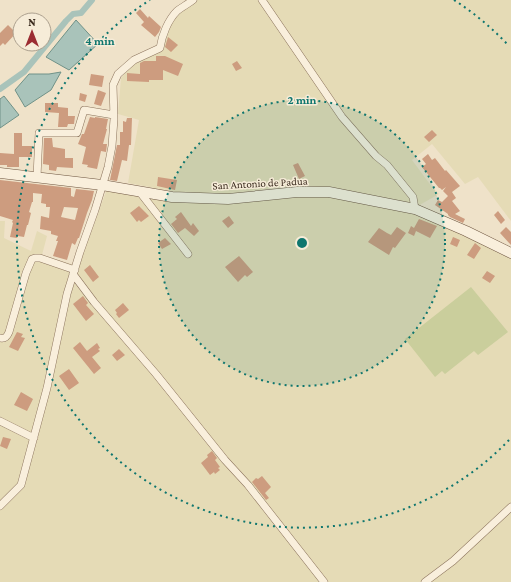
<svg xmlns="http://www.w3.org/2000/svg" width="511" height="582" font-family="'Crimson Pro',serif">
  <style>
    .farmland { fill: #e5dbb6 }
    .green { fill: #cace9c }
    .water { fill: #a9c3ba; stroke: #709288 }
    .lines { fill: none; stroke-linecap: round; stroke-linejoin: round }
    .canal { stroke: #a9c3ba; stroke-width: 6 }
    .building { fill: #cd9c7f; fill-rule: evenodd }
    .street-casing { stroke: #8c745d; stroke-width: 8 }
    .secondary-casing { stroke: #6e5540; stroke-width: 11 }
    .street { stroke: #f9efdc; stroke-width: 7 }
    .secondary { stroke: #f9efdc; stroke-width: 10 }
    .ring { fill: none; stroke: #0f766e; stroke-width: 2; stroke-dasharray: 2 4 }
    .labels { text-anchor: middle; stroke-width: 3; stroke-linejoin: round; paint-order: stroke }
    .street-label { font-size: 11px; fill: #3c2d20; stroke: #f6ecd8 }
    .centre { fill: #0f766e; stroke: #f6ecd8; stroke-width: 2 }
    .ring-label { font-size: 12px; text-anchor: middle; font-weight: bold; fill: #0f766e; stroke: #f6ecd8; stroke-width: 3; stroke-linejoin: round; paint-order: stroke }
  </style>
  <rect width="100%" height="100%" fill="#efe2c9"/>
  <path class="farmland" d="M195,0H511V221L478,177L465,184L432,144L412,160L432,187L439,194L416,207L330,188L298,185L229,194L176,192L128,183L139,120L118,114L121,78L135,62L163,49V40L171,22L179,12Z
    M107,189L271,197L318,195L367,203L427,216L511,258V505L452,560L423,582H0V509L23,486L69,300L79,265Z
    M0,221H5L4,238L31,251L37,231L47,236L42,255L74,265L49,372L18,485L0,503Z
    M511,509V582H426Z"/>
  <path class="green" d="M471,287L508,332L478,355L474,351L445,374L442,371L435,377L405,339Z"/>
  <path class="water" d="M76,20L98,44L69,70L46,57Z
    M61,72L51,90L25,107L15,90L29,74H49Z
    M4,96L19,115L0,128V99Z"/>
  <g class="lines">
    <path class="canal" d="M0,89L24,72L66,21L73,14L81,13L92,0"/>
  </g>
  <path class="building" d="M140,9L148,18L149,16L161,27L159,32L155,37L141,25L144,22L136,13Z
    M8,25L16,33L5,45L3,43L0,46V33Z
    M168,37L178,45L171,52L165,47Z
    M156,56H165L183,64L178,76L163,70V80H149V82L127,81V73L140,74V63L144,61H156Z
    M237,61L242,68L236,71L232,64Z
    M91,74L104,76L102,87L89,85Z
    M98,90L106,93L101,106L94,104Z
    M80,93L87,95L85,102L79,100Z
    M45,103H58V107L68,108V116H75L74,124H68L67,127H58L59,113L45,112Z
    M90,117L95,118V117L108,119L106,129H107L103,144H107L106,152L101,151L97,169L87,167L88,165L82,164L86,147L78,144L82,134H84Z
    M127,118H132L131,145H129L127,161L122,160L117,181L110,180L117,145H120V132H123V121L126,122Z
    M432,130L437,135L429,142L424,137Z
    M14,133H22V146H32V157H19V167H7V165H0V153L14,154Z
    M44,138H52L53,147L65,149V158H73V168L57,167L56,171L49,170V165L43,164Z
    M428,154L432,160L435,158L445,171L446,170L460,186L452,192L456,198L452,201L460,211L455,214L465,219L463,223L450,217L448,215V214L435,205L438,200L442,202L448,196L443,191L446,187L442,190L440,188H439L422,167L426,164L422,159Z
    M298,163L305,176L299,179L293,165Z
    M158,177L177,180L175,190L157,186Z
    M0,180L71,188V196L74,197L76,189L94,191L92,200L87,213L79,238H78L75,245L72,243L67,260L53,256L58,241H56L58,236L51,234V231L40,229L41,216L49,218L50,207H46V204L41,203L42,194L33,193V202H32L29,212L31,213L28,225H27L24,237L18,236L17,238L10,237L13,223L12,222L13,220L0,216ZM64,207L78,208L75,220L61,217Z
    M139,206L149,216L141,222L139,220L137,222L130,213Z
    M498,211L505,220L501,224L494,215Z
    M181,212L191,226L193,223L199,231L194,236L185,228L178,233L171,224L177,219L175,217Z
    M229,216L234,223L228,228L222,221Z
    M419,219L437,226L430,238L416,231L414,236L408,233L411,226L414,228Z
    M397,227L406,233L395,248L393,247L389,255L368,242L379,228L387,233L391,235Z
    M506,227L511,232V245L500,233Z
    M453,237L460,240L457,247L450,244Z
    M165,238L171,244L162,249L158,243Z
    M475,243L481,248L474,259L467,255Z
    M239,256L253,272L247,277L245,275L238,282L225,267Z
    M90,265L99,277L93,282L84,270Z
    M487,271L495,276L490,283L482,278Z
    M83,296L88,303L86,305L94,314L86,321L73,304Z
    M123,303L129,310L119,318L116,314L117,313L115,310Z
    M17,332L23,334L21,337L25,338L18,351L9,347Z
    M80,342L87,351L97,343L100,348L98,349L100,351L92,357L101,368L94,374L73,348Z
    M119,349L125,355L117,361L112,355Z
    M69,369L79,383L69,390L59,376Z
    M21,392L33,399L27,411L14,405Z
    M3,437L11,439L7,449L0,446Z
    M212,451L217,458L215,460L220,467L218,468L220,470L215,474L214,472L210,475L201,463L208,457L207,455Z
    M262,476L271,487L265,493L269,498L266,500L252,482L256,478L258,479Z"/>
  <g class="lines">
    <g class="street-casing">
      <path id="street" d="M262,0L342,117L376,156L387,165L413,197L415,209
        M37,177L39,133H77L84,110L114,115
        M139,191L188,254
        M73,274L94,302L156,374L225,460L248,485L324,582
        M0,338C5,339 7,337 9,332L26,273L32,259L35,258H40L75,270
        M0,421L34,438
        M0,506L21,485L47,388L67,294L80,252L95,210L108,167L112,146L114,119L113,85L118,74L134,60L160,48C162,35 168,20 177,11C182,7 188,4 193,0
        M425,582L453,561L511,507"/>
    </g>
    <g class="secondary-casing">
      <path id="secondary" d="M0,173L102,185L172,197L228,199L297,192H329L415,209L466,231L511,253"/>
    </g>
    <use href="#street" class="street"/>
    <use href="#secondary" class="secondary"/>
  </g>
  <circle cx="302" cy="243" r="143" fill="#0f766e" fill-opacity=".12"/>
  <g class="ring">
    <circle cx="302" cy="243" r="143"/>
    <path d="M509 440A286 286 0 1 1 150 0M454 0A286 286 0 0 1 509 46"/>
  </g>
  <g class="labels">
    <g class="street-label">
      <text transform="translate(260 183) rotate(-3)" y="4">San Antonio de Padua</text>
    </g>
  </g>
  <circle cx="302" cy="243" r="6" class="centre"/>
  <g class="ring-label">
    <text x="100" y="45">4 min</text>
    <text x="302" y="104">2 min</text>
  </g>
  <g transform="translate(32 32)"><circle r="19" fill="#f6ecd8" stroke="#aca08e"/>
  <path d="M0-3L7 15L0 10L-7 15Z" fill="#9b2c32"/>
  <text y="-6" font-size="11" font-weight="bold" text-anchor="middle" fill="#3c2d20">N</text>
  </g>
</svg>
